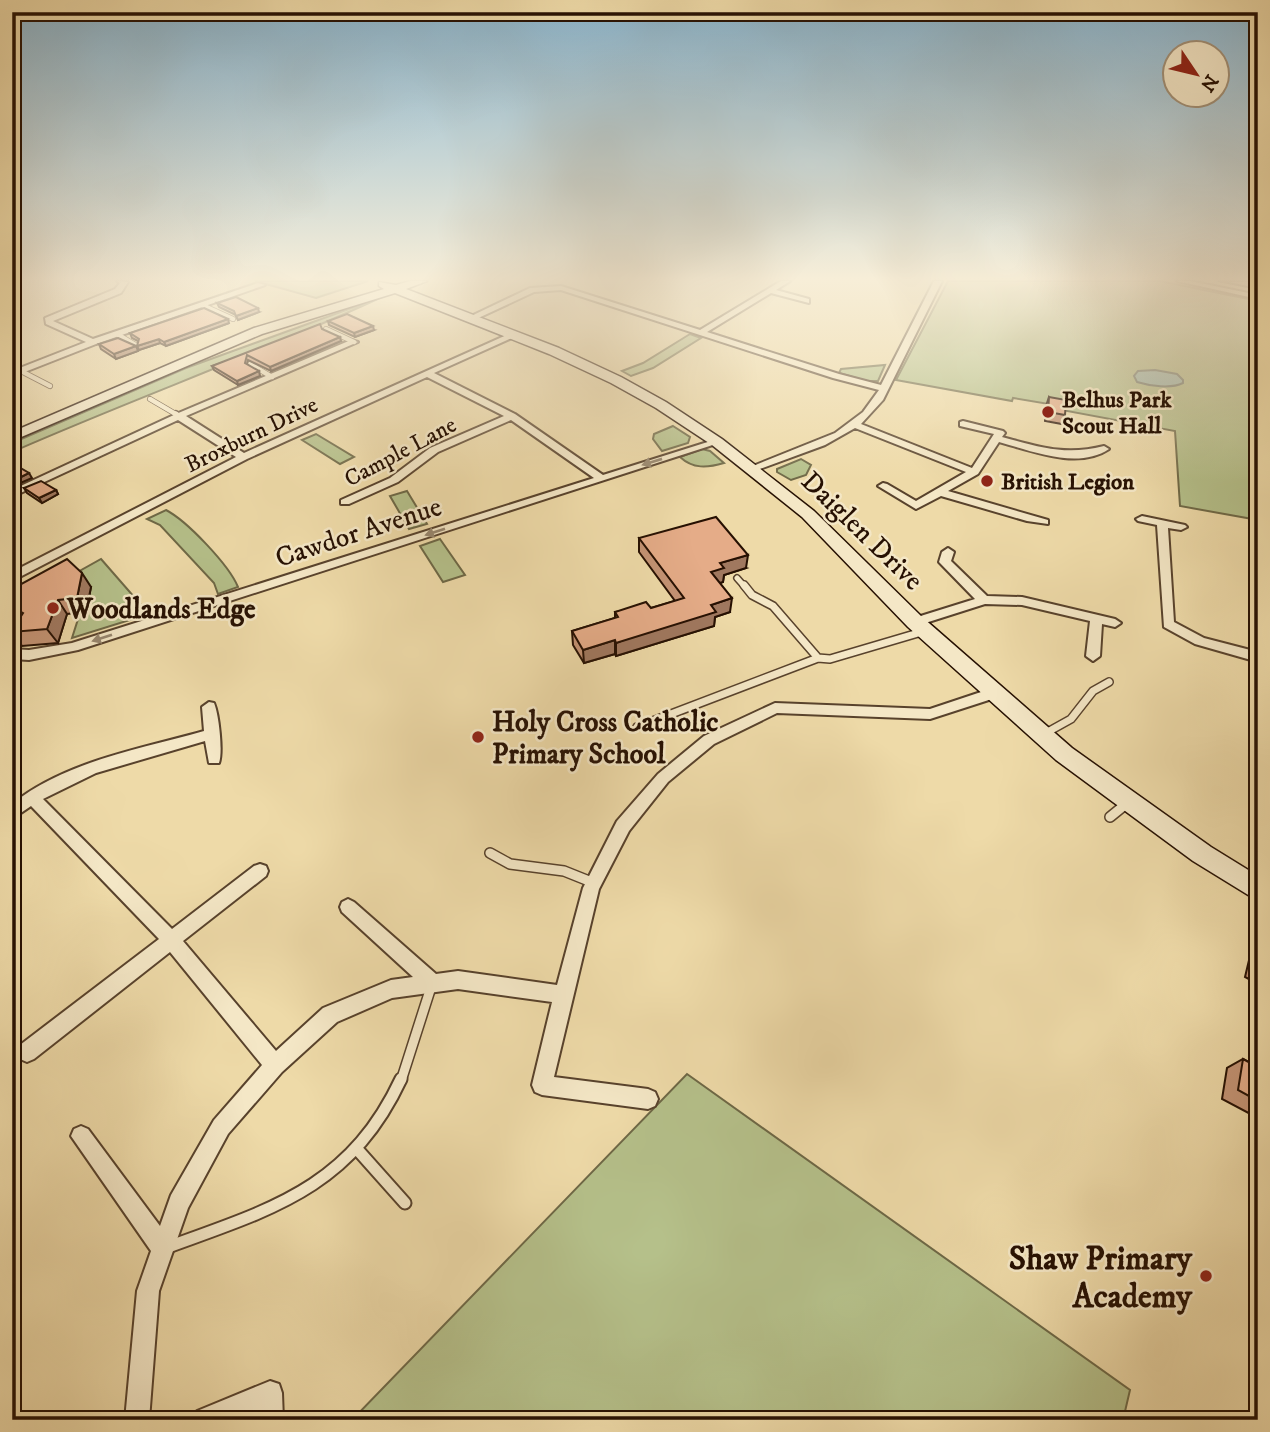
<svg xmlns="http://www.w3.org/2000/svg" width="1270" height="1432" font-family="'IM FELL DW Pica',serif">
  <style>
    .green { fill: #b5c08a; stroke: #6e6846; stroke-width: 2 }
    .water { fill: #9bb9af; stroke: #6c756a; stroke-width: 2 }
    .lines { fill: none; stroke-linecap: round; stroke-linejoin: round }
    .lane-far4-casing { stroke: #58422c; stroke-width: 6 }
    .lane-far3-casing { stroke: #58422c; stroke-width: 8 }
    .lane-far2-casing { stroke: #58422c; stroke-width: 10 }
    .lane-far1-casing { stroke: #58422c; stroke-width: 12 }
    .lane-casing { stroke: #58422c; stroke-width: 15 }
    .street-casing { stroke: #58422c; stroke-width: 4 }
    .secondary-casing { stroke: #261002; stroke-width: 3 }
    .lane-far4 { stroke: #f4e7c6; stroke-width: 4.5 }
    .lane-far3 { stroke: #f4e7c6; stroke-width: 5 }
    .lane-far2 { stroke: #f4e7c6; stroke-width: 7 }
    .lane-far1 { stroke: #f4e7c6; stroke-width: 9 }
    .lane { stroke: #f4e7c6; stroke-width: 11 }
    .street { fill: #f4e7c6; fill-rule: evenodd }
    .secondary { fill: #f4e7c6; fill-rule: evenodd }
    .wall { fill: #c59475; stroke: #261002; stroke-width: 2 }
    .shaded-wall { fill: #a0785f; stroke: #261002; stroke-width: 2 }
    .building { fill: #e5ac88; stroke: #261002; stroke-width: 2 }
    .oneway { fill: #97866e }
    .poi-dot { fill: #8f2418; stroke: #f4e7c6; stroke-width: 2.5 }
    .labels { text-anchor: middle; stroke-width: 5; stroke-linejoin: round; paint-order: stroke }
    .far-poi-label { font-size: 23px; font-weight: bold; fill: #261002; stroke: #f4e7c6; text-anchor: start }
    .far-street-label { font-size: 23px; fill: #261002; stroke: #f4e7c6 }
    .street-label { font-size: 28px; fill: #261002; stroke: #f4e7c6 }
    .poi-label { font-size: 28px; font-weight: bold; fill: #261002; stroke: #f4e7c6; text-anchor: start }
    .near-poi-label { font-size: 33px; font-weight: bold; fill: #261002; stroke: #f4e7c6; text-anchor: end }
  </style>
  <rect width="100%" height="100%" fill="#eedaa8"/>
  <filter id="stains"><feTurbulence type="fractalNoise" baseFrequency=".00286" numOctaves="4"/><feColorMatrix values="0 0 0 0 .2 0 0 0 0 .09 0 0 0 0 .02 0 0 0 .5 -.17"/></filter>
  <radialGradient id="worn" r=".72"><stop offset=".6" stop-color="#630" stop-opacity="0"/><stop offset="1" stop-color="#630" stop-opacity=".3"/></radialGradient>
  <path class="green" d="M255,281H368L316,298Z
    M948,281H1160L1258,301V520L1180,506L1175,431L1067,411V407L1013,398L1012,401L896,380Z
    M382,297C261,353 135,398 12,452V443L186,368Z
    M690,334L701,338L653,368L631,376L622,371L643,363Z
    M885,365L878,381H867L839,373L841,369Z
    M673,426L690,437L688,443L662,451L653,439L654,434Z
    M316,434L354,457L340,464L302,440Z
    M702,449L710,451L724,463C707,468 693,469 680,457Z
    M801,459L811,465L806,475L791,480L777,472V469Z
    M407,491L427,524L409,529L390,496Z
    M166,510C187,521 229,565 238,587L218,594L214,583L160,525L147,519Z
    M440,539L465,575L443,582L420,546Z
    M101,559L149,614L72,638L80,613L87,612L76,573Z
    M687,1074L1130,1390L1123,1420H352Z"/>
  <path class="water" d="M1155,370L1177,374L1183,380V383C1171,389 1150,386 1137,382L1134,376L1138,371Z"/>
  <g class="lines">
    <g class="lane-far4-casing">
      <path id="lane-far4" d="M202,305L233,319
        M326,329L354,342
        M117,334L137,346
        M250,364L272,377
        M21,371L50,386
        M150,399L179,416"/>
    </g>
    <g class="lane-far3-casing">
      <path id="lane-far3" d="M176,414L179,416
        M737,578L745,587"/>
    </g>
    <g class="lane-far2-casing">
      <path id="lane-far2" d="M744,585L752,595L773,606L818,658L830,659L925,631
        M637,727L818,658
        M1044,734L1071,719L1093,691L1109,682"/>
    </g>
    <g class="lane-far1-casing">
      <path id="lane-far1" d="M1110,817L1126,804
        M490,853L510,864L564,871L594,883
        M401,1081L432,984"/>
    </g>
    <g class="lane-casing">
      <path id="lane" d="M356,1148L405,1203
        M168,1247C272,1209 350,1188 401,1079"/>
    </g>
    <g class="street-casing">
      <path id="street" d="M117,281L128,282L121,293L53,321L93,339L258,283L265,285L96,344L12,377V371L86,342L46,324L45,318L115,289L120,283Z
        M781,281H790L776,290L809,299V303L771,293L707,332L839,374L881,385L934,281H942L883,400L861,424L972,468L994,434L960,426V422L963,421L1003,431L1005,433L1002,437C1040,447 1065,456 1104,446L1109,449C1078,470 1032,451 999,442L978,474L948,491L1048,520V524L1027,521L941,496L916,509L878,486L883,483L887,484L916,501L966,472L855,428L825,445L757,470H749L748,468L835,433L863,412L879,390L833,378L561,290L534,292L474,320L467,318L530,288L561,286L700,330Z
        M1177,281H1190L1258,295V299Z
        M511,333H514V337L434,373L515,414L603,475L714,440L722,442L78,650L29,660L12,659V649L29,650L72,643L594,478L511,420L438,452L398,482L349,504H341V500L390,478L430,448L504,416L427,377L247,459L12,581V572L236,457L178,420L12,497V490L176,414L351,340L358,342L186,416L244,453Z
        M1142,516L1185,525L1187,527L1181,530L1168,528L1174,622L1204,638L1258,652V662L1195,644L1164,627L1157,525L1138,521L1136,519Z
        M948,548L954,552L951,561L987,596L1022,597L1115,619L1121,623L1115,627L1102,624L1100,656L1093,661L1086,656L1090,621L1022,605L985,604L919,625H911L909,622L911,619L975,599L939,562L942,552Z
        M993,688L998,689L1000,693L998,697L930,719L777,713L714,744L668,782L629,831L599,889L554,1077L648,1089L655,1092L658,1099L655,1106L648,1109L542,1095L535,1092L532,1085L552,1002L458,989L392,998L337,1022L282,1072L228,1134L188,1208L159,1291L149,1420H125L137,1291L151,1251L71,1136L74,1129L81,1126L88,1129L160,1226L171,1195L214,1120L262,1065L170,952L34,1059L27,1062L20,1059L17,1052L20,1045L159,939L31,806L12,819V804C66,761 140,749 204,731L202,707L209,702L214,703C219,715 223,752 219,763H209L205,741L96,773L43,799L172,929L254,866L260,864L266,866L268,871L266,876L183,941L276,1051L323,1008L391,980L413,977L342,912L340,907L342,902L348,899L354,902L436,974L458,971L557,985L583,888L617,821L658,774L704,736L775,703L930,709Z
        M270,1381L279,1384L282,1393L283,1420H259L258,1410L236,1420H194L197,1411Z"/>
    </g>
    <g class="secondary-casing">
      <path id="secondary" d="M410,281H427L406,289L559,348L621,377L666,402L722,439L814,511L922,617L1072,748L1211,847L1258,876V901L1193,861L1056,760L908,627L802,517L712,445L656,408L611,383L549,354L395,293L262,334L12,441V432L254,328L384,289L379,286V282L396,285Z"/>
    </g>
    <use href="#lane-far4" class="lane-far4"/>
    <use href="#lane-far3" class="lane-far3"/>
    <use href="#lane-far2" class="lane-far2"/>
    <use href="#lane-far1" class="lane-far1"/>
    <use href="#lane" class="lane"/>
    <use href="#street" class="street"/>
    <use href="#secondary" class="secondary"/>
  </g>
  <path class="wall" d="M1218,281H1258V289Z
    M217,303L259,312L238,320L236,315L219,307Z
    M328,321L374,330L355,337L329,325Z
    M229,323L166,346L160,343L139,350L138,341L132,338L130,333Z
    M322,329L341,341L271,371L248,360L247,364L260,376L238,385L214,370L212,366Z
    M99,344L136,346L138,351L116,359L101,349Z
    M1049,397L1065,415L1062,424L1045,421L1046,406Z
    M24,488L56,490L58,494L42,503L27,493Z
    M639,538L746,568L724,575L723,582L720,583L730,612L715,617L714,626L616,656L615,654L584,663L573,645L572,631L615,618V612L651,608L675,601L639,552Z
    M91,587L86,612L67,614L58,643L22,646L12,634V630L19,619L16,618L12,613V589Z
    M1258,932V984L1245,977L1255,935Z
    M1243,1059L1258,1067V1118L1222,1099L1227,1068Z"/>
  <path class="shaded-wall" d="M258,308L259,312L238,320L236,316Z
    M228,319L229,323L166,346L164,342Z
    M373,326L374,330L355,337L354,333Z
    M340,337L341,341L271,371L270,367Z
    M159,339L160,343L139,350L137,346Z
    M136,346L138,351L116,359L114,354Z
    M259,371L260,376L238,385L237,381Z
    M29,473L32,478L16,485L13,481Z
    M56,490L58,494L42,503L39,498Z
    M748,555L746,568L724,575L723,582L710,586L711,572L720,563Z
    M82,573L91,587L86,612L77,598Z
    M732,598L730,612L715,617L714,626L616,656V643L711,605Z
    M58,600L67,614L58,643L47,629Z
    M615,640V654L584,663L583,650Z"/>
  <path class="building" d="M236,297L258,308L236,316L234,311L217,303Z
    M204,308L228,319L164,342L159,339L137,346L139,339L130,333Z
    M347,314L373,326L354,333L328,321Z
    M320,324L322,329L340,337L270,367L247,355L245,363L259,371L237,381L212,366Z
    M118,338L136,346L114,354L99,344Z
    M1049,397L1066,400L1065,415L1048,412Z
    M12,463L29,473L13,481Z
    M41,481L56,490L39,498L24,488Z
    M716,517L748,555L720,563L724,568L711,572L732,598L711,605L716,612L616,643L615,640L583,650L572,631L618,617L615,612L646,602L651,608L684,598L639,538Z
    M67,559L82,573L77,598L58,600L47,629L12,632V630L23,613L12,607V589Z
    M1243,1059L1258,1067V1101L1238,1090Z"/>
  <defs><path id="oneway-solid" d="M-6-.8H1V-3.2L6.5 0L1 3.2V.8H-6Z" transform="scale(1.75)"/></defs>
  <g class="oneway">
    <use href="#oneway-solid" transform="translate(652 462) rotate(163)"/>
    <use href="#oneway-solid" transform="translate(435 532) rotate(162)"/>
    <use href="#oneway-solid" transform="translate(102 638) rotate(162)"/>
  </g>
  <linearGradient id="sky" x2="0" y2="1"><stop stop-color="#89b6d1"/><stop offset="0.58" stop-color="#f7eed8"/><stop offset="1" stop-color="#f7eed8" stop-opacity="0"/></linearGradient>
  <rect width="1270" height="481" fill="url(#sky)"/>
  <g class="poi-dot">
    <circle cx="1048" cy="412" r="7"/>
    <circle cx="987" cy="481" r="7"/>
    <circle cx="53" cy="608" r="7"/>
    <circle cx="478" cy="737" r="7"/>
    <circle cx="1206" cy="1276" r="7"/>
  </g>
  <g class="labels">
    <g class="far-poi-label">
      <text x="1062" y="407">Belhus Park<tspan x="1062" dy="26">Scout Hall</tspan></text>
      <text x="1001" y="489">British Legion</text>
    </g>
    <g class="far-street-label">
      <text transform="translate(251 434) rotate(-26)" y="8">Broxburn Drive</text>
      <text transform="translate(400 451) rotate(-28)" y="8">Cample Lane</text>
    </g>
    <g class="street-label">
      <text transform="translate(863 530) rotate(44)" y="10">Daiglen Drive</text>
      <text transform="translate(358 531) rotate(-18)" y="10">Cawdor Avenue</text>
    </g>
    <g class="poi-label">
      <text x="67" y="618">Woodlands Edge</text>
      <text x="492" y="731">Holy Cross Catholic<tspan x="492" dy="32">Primary School</tspan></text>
    </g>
    <g class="near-poi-label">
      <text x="1192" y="1269">Shaw Primary<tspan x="1192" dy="38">Academy</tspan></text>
    </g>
  </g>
  <rect width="1270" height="1432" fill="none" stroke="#eedaa8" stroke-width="42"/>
  <rect x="14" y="14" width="1242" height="1404" fill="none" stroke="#261002" stroke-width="3.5"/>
  <rect x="21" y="21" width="1228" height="1390" fill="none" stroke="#261002" stroke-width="2"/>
  <g transform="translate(1196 74) rotate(125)"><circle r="33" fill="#f4e7c6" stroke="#a29178" stroke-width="2"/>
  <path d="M0-5L12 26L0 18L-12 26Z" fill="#8f2418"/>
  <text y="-10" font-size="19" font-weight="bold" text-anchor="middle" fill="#261002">N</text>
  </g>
  <rect width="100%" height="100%" filter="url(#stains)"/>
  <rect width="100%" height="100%" fill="url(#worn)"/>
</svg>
